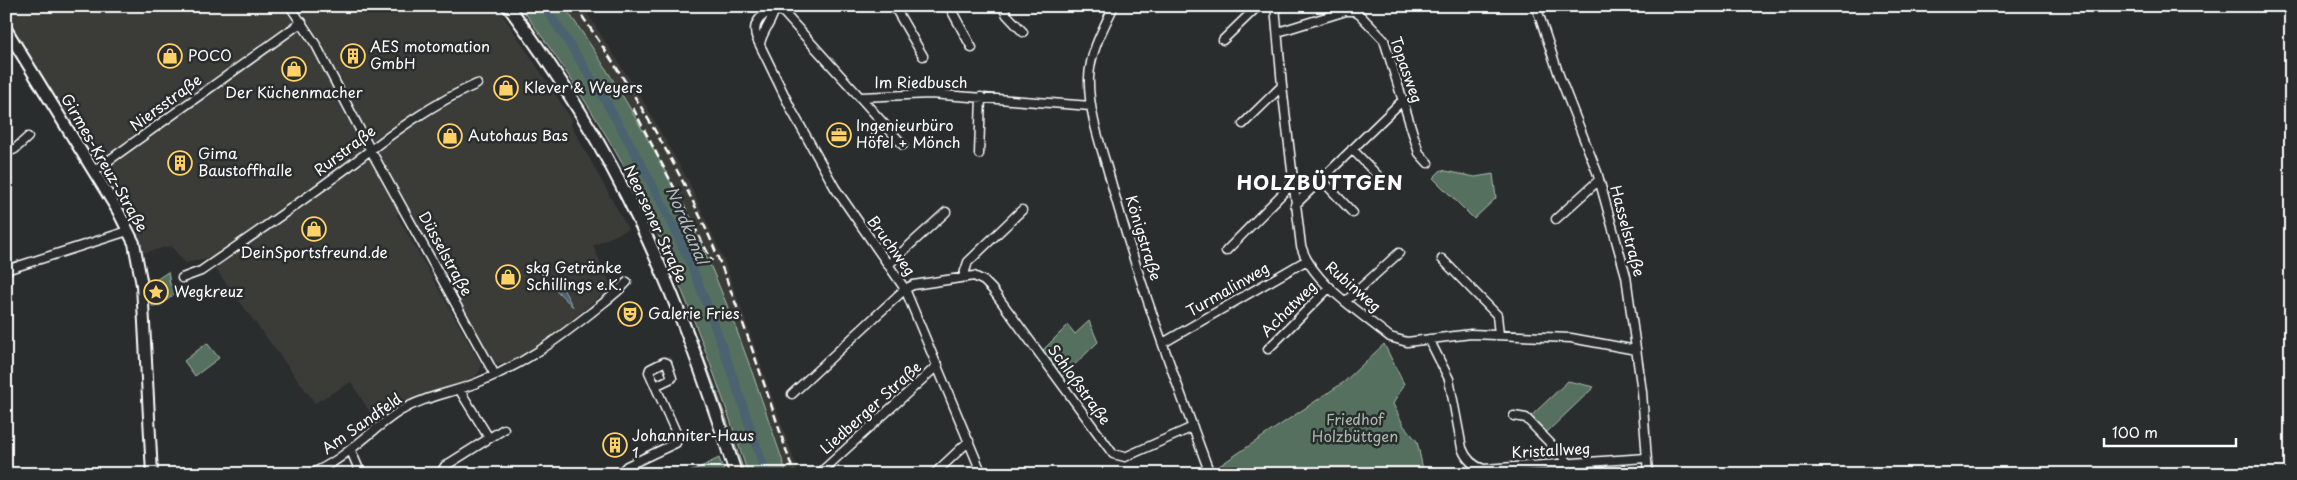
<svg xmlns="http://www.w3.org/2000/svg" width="2297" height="480" font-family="'Playpen Sans',sans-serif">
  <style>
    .built { fill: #3b3b37 }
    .green { fill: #56705e; stroke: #aab8ae }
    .water { fill: #4b646f; stroke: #93a2a9 }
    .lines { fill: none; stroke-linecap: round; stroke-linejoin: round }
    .canal { stroke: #4b646f; stroke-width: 9 }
    .minor-casing { stroke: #fff; stroke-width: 11 }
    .tertiary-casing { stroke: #fff; stroke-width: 14 }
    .secondary-casing { stroke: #fff; stroke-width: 15 }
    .minor { stroke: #2a2d2e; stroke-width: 8 }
    .tertiary { stroke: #2a2d2e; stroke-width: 10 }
    .secondary { stroke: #2a2d2e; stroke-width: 11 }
    .rail { stroke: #fff; stroke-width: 2.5; stroke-dasharray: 8 4; stroke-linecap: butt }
    .labels { text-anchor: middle; stroke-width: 5; stroke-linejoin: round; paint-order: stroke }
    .poi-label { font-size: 15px; fill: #fff; stroke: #2a2d2e; text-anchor: start }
    .street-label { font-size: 15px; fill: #fff; stroke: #2a2d2e }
    .park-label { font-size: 15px; fill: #aab8ae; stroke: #2a2d2e }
    .water-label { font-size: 16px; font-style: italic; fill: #aeb9be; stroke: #2a2d2e }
    .district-label { font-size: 20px; font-weight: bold; letter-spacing: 1px; fill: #fff; stroke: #2a2d2e }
  </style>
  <rect width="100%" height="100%" fill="#2a2d2e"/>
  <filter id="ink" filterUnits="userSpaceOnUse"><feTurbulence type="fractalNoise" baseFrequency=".02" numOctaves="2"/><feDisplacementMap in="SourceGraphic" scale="10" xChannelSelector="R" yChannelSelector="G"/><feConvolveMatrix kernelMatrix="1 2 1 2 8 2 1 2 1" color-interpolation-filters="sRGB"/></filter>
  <g filter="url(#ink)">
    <path class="built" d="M6,6H497L573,121L570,123L628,229L593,246L611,285L609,289L546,341L508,363L501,364L494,362L489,357L406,207L397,215L481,364L480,371L474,378L417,396L394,407L376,422L351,382L315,403L208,259L185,263L171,246L144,253L134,221L98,161L6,25Z
      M564,6H581L587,13L640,95L689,182L724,260L799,474H787L734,322L673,189L626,103Z"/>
    <path class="green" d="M514,6C525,12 541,43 549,54C640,185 695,323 745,474H743L693,332L644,220Z
      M520,6H564C633,104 691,211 734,323C753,373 770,424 787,474H748C720,387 689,302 651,219C615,144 569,73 520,6Z
      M1441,170L1475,177L1493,174L1496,198L1474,219L1433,178Z
      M168,272L170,284L178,291L161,305L152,306L151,283Z
      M1089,321L1098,342L1062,377L1042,351L1068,325L1075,334Z
      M207,343L219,358L195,376L184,361Z
      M1384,344L1404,384L1393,404L1404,426L1417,441L1424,474H1222L1219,466L1344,382Z
      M1568,381L1594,387L1547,432L1531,416Z
      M719,458L725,474H686Z"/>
    <path class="water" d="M559,281L573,307L553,287Z"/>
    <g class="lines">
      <path class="canal" d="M544,6C603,92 655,181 696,277C722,342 744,408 766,474"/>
      <g class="minor-casing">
        <path id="minor" d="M290,6L316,45L370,149L495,375
          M775,6L784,13L903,145
          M776,6C763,15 750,22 757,39L792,111L835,188L905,289L982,474
          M894,6L923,56
          M949,6L972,48
          M1002,6L1007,15L1023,32
          M1114,6C1103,29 1090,52 1089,78C1088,111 1101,146 1110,178C1137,278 1174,376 1210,474
          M1275,6L1282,86L1301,246C1312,283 1361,313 1390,337L1407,342L1471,334L1571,338L1636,350
          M1536,6L1559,75L1597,172L1626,276L1642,392L1648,474
          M1278,32L1346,11H1354L1360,15L1384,40L1419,153L1428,163
          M1223,40L1258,6
          M760,44C762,30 774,21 775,6
          M861,97L930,94L1091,106
          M1243,124L1282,86
          M1352,149L1382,180
          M6,153L15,149L28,137
          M979,154L981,97
          M94,171L302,22
          M1321,179L1353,213
          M1295,205L1403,100
          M1556,219L1599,180
          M1226,251L1292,184
          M1442,259L1497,315L1499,335
          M888,265L946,212
          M6,270L128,231
          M963,277L968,262L1022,210
          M182,278L201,271C253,235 306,199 356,161C394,132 433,103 477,84
          M1346,301L1399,253
          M1429,339L1449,379L1462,448C1466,459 1473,466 1484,469L1646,458
          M1163,343L1307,260
          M1268,349L1330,287
          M459,389L489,438
          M792,394L905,289L913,285L974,276L984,281L992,289L1113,454L1125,457L1193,427
          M1514,416L1526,418L1570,464
          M351,451L361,474
          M822,471L938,365
          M310,474C345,460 369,431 400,411C425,396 453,393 479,382C524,364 555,341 592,312C604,302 616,294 627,282
          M440,474L445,466L504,429
          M619,474L627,466L676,443L678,437L649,372L650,369L664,362L667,363L672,378L655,386
          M934,474L969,441"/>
      </g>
      <g class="tertiary-casing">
        <path id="tertiary" d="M6,29L118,211L134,243L142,285L152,474"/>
      </g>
      <g class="secondary-casing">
        <path id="secondary" d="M508,6C559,74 604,147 640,223C679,304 708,389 736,474"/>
      </g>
      <use href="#minor" class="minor"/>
      <use href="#tertiary" class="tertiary"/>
      <use href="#secondary" class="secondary"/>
      <path class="rail" d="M575,6C626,79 674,157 710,238C742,315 768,395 794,474
        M633,108L712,261"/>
    </g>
  </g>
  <defs>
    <g id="shop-ring" transform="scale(1.25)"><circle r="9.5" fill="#2a2d2e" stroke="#ffd166" stroke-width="1.5"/><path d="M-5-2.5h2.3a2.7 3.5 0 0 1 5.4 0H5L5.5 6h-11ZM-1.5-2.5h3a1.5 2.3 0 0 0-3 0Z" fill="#ffd166"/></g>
    <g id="building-ring" transform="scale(1.25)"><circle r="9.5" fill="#2a2d2e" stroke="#ffd166" stroke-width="1.5"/><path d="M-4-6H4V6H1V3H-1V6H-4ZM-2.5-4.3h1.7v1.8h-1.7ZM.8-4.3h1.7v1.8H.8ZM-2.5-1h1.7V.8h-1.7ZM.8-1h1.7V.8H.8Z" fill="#ffd166"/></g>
    <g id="office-ring" transform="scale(1.25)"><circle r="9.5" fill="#2a2d2e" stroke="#ffd166" stroke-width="1.5"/><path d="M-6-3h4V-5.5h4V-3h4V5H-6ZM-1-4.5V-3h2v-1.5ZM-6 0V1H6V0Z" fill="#ffd166"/></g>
    <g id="sight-ring" transform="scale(1.25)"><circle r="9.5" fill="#2a2d2e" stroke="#ffd166" stroke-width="1.5"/><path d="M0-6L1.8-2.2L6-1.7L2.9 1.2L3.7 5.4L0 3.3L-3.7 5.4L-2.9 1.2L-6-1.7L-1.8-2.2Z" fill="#ffd166"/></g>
    <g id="theatre-ring" transform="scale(1.25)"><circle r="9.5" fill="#2a2d2e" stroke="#ffd166" stroke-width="1.5"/><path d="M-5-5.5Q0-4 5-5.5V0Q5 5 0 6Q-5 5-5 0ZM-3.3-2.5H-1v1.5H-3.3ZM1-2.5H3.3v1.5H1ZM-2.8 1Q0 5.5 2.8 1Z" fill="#ffd166"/></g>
  </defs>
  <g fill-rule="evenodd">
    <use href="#shop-ring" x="170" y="56"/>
    <use href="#building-ring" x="353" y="56"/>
    <use href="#shop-ring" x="294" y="69"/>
    <use href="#shop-ring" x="506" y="88"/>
    <use href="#office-ring" x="839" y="135"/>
    <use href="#shop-ring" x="450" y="136"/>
    <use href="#building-ring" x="180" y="163"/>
    <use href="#shop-ring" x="314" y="229"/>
    <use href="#shop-ring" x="508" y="277"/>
    <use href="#sight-ring" x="156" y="292"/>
    <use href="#theatre-ring" x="630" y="314"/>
    <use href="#building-ring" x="615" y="445"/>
  </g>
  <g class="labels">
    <g class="poi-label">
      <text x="370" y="52">AES motomation<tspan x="370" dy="17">GmbH</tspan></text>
      <text x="188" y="61">POCO</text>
      <text x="524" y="93">Klever &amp; Weyers</text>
      <text x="294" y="98" text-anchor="middle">Der Küchenmacher</text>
      <text x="856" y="131">Ingenieurbüro<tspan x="856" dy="17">Höfel + Mönch</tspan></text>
      <text x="468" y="141">Autohaus Bas</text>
      <text x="198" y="159">Gima<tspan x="198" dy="17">Baustoffhalle</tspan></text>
      <text x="314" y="258" text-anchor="middle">DeinSportsfreund.de</text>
      <text x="526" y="273">skg Getränke<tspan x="526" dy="17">Schillings e.K.</tspan></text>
      <text x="174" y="297">Wegkreuz</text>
      <text x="648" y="319">Galerie Fries</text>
      <text x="632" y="441">Johanniter-Haus<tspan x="632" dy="17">1</tspan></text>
    </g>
    <g class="street-label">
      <text transform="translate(1406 70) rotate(71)" y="5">Topasweg</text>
      <text x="921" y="88">Im Riedbusch</text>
      <text transform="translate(166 103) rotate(-36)" y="5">Niersstraße</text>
      <text transform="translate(345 151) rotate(-37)" y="5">Rurstraße</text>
      <text transform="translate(104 163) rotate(60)" y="5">Girmes-Kreuz-Straße</text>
      <text transform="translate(655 224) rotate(65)" y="5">Neersener Straße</text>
      <text transform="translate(1627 231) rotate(75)" y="5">Hasselstraße</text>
      <text transform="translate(1143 238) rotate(73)" y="5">Königstraße</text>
      <text transform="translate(891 246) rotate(54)" y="5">Bruchweg</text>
      <text transform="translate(445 254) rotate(61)" y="5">Düsselstraße</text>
      <text transform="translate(1353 287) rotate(41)" y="5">Rubinweg</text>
      <text transform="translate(1228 290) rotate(-30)" y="5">Turmalinweg</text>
      <text transform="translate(1289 309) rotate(-45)" y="5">Achatweg</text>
      <text transform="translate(1079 385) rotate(54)" y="5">Schloßstraße</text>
      <text transform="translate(871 408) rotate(-42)" y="5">Liedberger Straße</text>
      <text transform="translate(362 424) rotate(-35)" y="5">Am Sandfeld</text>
      <text transform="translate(1551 451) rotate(-3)" y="5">Kristallweg</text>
    </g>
    <g class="park-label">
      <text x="1355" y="425">Friedhof<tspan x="1355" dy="17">Holzbüttgen</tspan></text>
    </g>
    <g class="water-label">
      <text transform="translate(687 225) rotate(67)" y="6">Nordkanal</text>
    </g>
    <g class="district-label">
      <text x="1320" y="190">HOLZBÜTTGEN</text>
    </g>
  </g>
  <rect width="2297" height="480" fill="none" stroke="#2a2d2e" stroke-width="25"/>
  <rect x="12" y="12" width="2272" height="455" fill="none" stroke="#fff" stroke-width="2" filter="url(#ink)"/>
  <path d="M2104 438v8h132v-8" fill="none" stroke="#ffffff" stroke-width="2.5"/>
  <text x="2112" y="438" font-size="15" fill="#ffffff" stroke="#2a2d2e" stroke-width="4" paint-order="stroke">100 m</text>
</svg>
